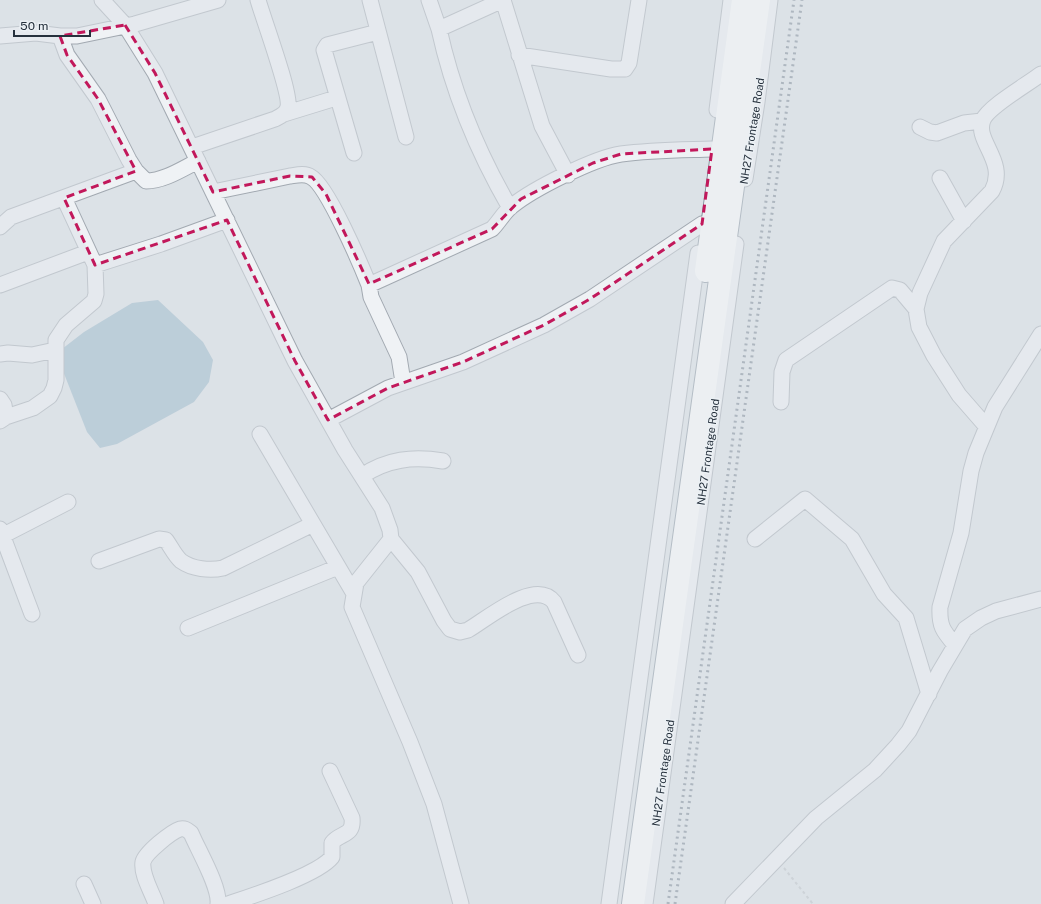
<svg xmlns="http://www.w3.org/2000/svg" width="1041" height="904" font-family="'Public Sans',sans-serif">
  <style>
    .water { fill: #96b5c7 }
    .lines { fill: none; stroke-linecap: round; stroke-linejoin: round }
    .minor-casing { stroke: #a2a9b1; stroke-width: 17 }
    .highway-casing { stroke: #84919d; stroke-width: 24 }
    .path { stroke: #bbc0c5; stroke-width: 2; stroke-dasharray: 3 3; stroke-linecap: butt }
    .minor { stroke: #eff2f5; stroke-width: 15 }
    .highway { stroke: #fff; stroke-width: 22 }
    .rail { stroke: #768390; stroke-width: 3; stroke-dasharray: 2 4; stroke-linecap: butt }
    .marked { fill: none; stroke: #c2185b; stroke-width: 3; stroke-dasharray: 8 5; stroke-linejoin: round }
    .labels { text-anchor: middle; stroke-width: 3; stroke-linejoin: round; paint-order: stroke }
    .street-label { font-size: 11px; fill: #26313d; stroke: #ebf0f4 }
  </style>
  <rect width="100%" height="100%" fill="#dce2e7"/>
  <path class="water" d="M158,300L203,342L213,360L209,382L194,402L117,444L100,448L87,432L63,371L62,349L84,332L132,303Z"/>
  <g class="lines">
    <g class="minor-casing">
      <path id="minor" d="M102,0L125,25L155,73L295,361L345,450L382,508L390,530L391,539L356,583L352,607L410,742L434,804L461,904
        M370,0L406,137
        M429,0L439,29L503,0
        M503,0L542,126L568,175
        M439,29C453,93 477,151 510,208
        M0,36L36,33L60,36H77L135,24L218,0
        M60,36L67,55L98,99L129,160L136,171L146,181C164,181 182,169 198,161
        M519,55L611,69H625L629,63L639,0
        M717,110L731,0
        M284,114L336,98
        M920,127L930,132L937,133L964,123L982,121
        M192,147L275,119C281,116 286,114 288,107C291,93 263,18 258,0
        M354,153L324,50L327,45L378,32
        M940,178L964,221
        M745,179L757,102L770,0
        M213,192L290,176C297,175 305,173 311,177C327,185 361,265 369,285
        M0,227L11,217L136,171
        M95,265L161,244L227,220
        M0,285L88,252
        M0,354L8,353L32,355L55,350
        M403,382L399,357L371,297L369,285L492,229C499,222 504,212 512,206C533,189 594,158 621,154C651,150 682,150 712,149
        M0,399L4,405L6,417
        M781,402L782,372L786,360L892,288L900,290L916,309
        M328,420L388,388L463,362L544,325L590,299L702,224
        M0,421L6,417L33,408L50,396L54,388L56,380V340L66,325L94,301L96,294L95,265L64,198
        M986,426L959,395L934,356L919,327L916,309L920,293L944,241L992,191C1008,161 974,141 983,120C988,107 1028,84 1041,74
        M260,434L353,592
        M362,476C387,459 413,456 443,461
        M0,529L32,614
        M0,537L68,502
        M391,539L418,572L444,621L450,629L460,632L468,630C487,619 535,578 554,602L578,655
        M755,539L805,499L852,539L884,594L906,618L929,694
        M99,561L159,539L166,540C171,547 175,556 181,561C192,569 210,571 223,568L313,524
        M188,628L338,567
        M955,645C943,631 939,626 940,607L961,533L971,471L976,453L995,407L1041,334
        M84,884L93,904
        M156,904C152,892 141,875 143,862C145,853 171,832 180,829C185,828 187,830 191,833C198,850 220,887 218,904
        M228,904C252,896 318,875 332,857V843C340,832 354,837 352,818L330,771
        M609,904L698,253
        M645,904L736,244
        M733,904L816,818L875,770L898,745L909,731L940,671L965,629L981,618L996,611L1041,599"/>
    </g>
    <g class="highway-casing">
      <path id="highway" d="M706,271L743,0
        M633,904L759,0"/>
    </g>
    <path class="path" d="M784,868L813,904"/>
    <use href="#minor" class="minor"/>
    <use href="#highway" class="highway"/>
    <path class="rail" d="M668,904L794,0
      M675,904L802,0"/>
  </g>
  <path d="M0 0H1041V904H0ZM125,25L155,73L213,192L290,176L312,177L326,194L369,284L492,229L521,199L593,163L621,154L712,149L702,224L590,299L544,325L463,362L388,388L328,420L295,361L227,220L95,265L64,198L136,171L98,99L67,55L60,36Z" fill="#dce2e7" fill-opacity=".55" fill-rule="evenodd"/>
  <path class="marked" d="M125,25L155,73L213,192L290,176L312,177L326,194L369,284L492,229L521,199L593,163L621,154L712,149L702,224L590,299L544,325L463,362L388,388L328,420L295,361L227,220L95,265L64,198L136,171L98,99L67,55L60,36Z"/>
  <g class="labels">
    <g class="street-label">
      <text transform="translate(752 131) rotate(-81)" y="4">NH27 Frontage Road</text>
      <text transform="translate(708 452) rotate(-82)" y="4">NH27 Frontage Road</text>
      <text transform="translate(663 773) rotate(-82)" y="4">NH27 Frontage Road</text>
    </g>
  </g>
  <path d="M14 30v6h76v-6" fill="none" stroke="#26313d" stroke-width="2"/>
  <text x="20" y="30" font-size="12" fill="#26313d" stroke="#ebf0f4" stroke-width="3" paint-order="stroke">50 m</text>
</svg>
